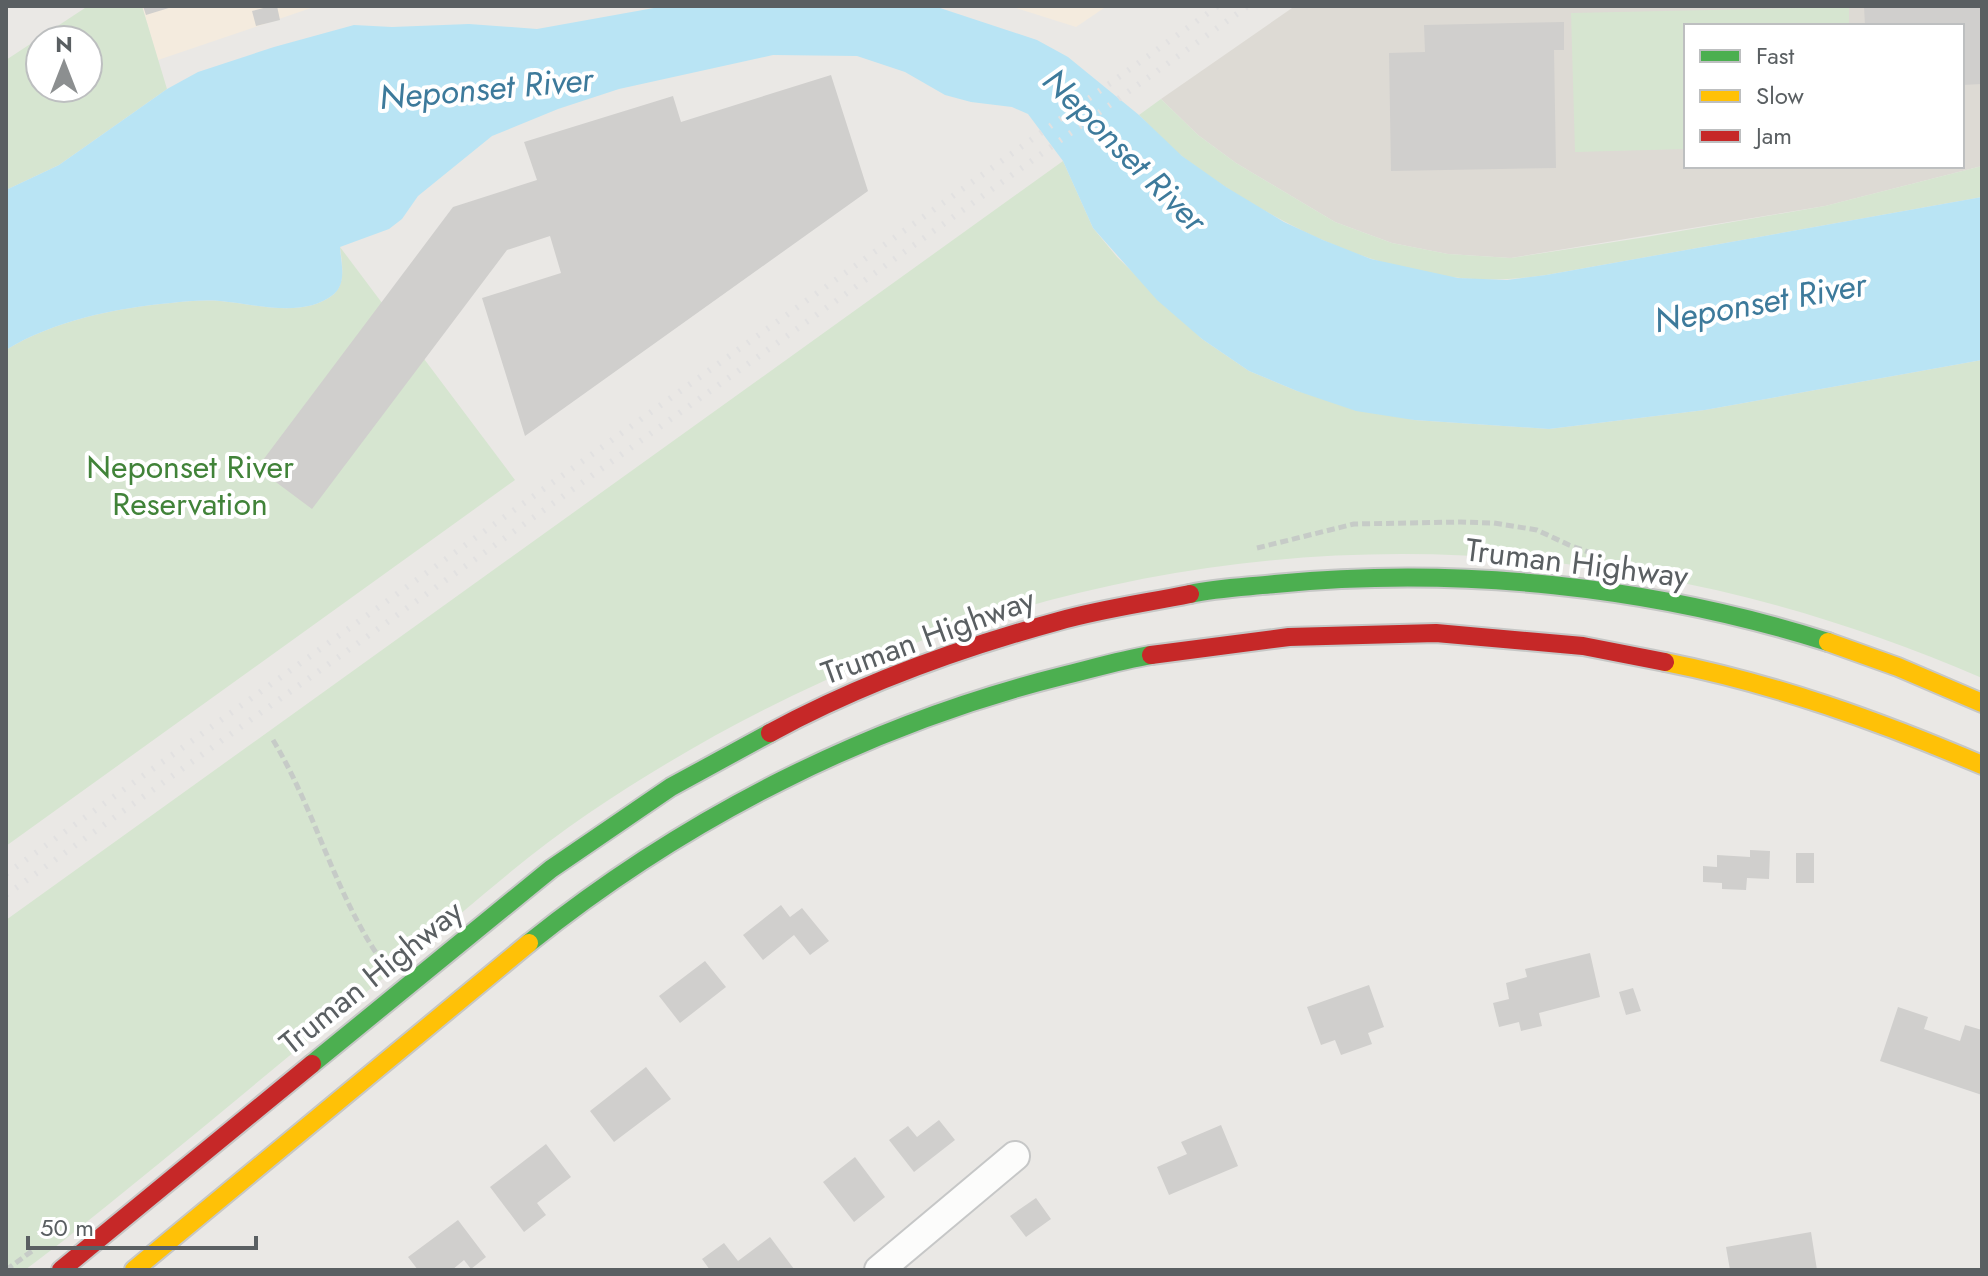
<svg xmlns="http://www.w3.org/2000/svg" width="1988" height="1276" font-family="Jost,sans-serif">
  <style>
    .commercial { fill: #f4ebde }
    .education { fill: #dddad4; fill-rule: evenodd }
    .green { fill: #d6e5d0; fill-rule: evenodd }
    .water { fill: #b9e4f4 }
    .building { fill: #d0cfcd }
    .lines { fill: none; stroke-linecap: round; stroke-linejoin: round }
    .street-casing { stroke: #c6c7c7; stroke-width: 32 }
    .fast-casing { stroke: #c6c7c6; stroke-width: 22 }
    .slow-casing { stroke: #c6c7c6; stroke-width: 22 }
    .jam-casing { stroke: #c6c7c6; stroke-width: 22 }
    .path { stroke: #c6cbc7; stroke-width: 5; stroke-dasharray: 8 4; stroke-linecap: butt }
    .street { stroke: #fcfcfb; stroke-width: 28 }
    .fast { stroke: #4caf50; stroke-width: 18 }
    .slow { stroke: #ffc107; stroke-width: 18 }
    .jam { stroke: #c62828; stroke-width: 18 }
    .rail { stroke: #e2e1e1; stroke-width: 6; stroke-dasharray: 2 10; stroke-linecap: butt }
    .labels { text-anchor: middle; stroke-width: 8; stroke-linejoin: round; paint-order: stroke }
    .park-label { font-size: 32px; fill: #418339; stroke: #fff }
    .street-label { font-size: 32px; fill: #5a5f62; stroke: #fff }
    .water-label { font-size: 34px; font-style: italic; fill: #3d7a9b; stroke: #fff }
  </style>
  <rect width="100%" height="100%" fill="#eae8e5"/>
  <path class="commercial" d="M142,6H317L158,60Z
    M1010,6H1107L1076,27Z"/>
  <path class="education" d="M1295,6H1982V166L1825,206L1511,258L1448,254L1392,243L1335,222L1236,163L1198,135L1161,99ZM1686,26H1962V166H1686Z"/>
  <path class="green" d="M88,6H142L167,89L59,165L6,190V60ZM40,40H88V88H40Z
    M1849,7V26H1686V149L1575,152L1571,13Z
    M1161,99L1198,135L1236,163L1335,222L1392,243L1448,254L1511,258L1646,237L1825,206L1982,166V197L1546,275C1518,279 1490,281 1461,278C1366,271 1258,214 1183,157C1168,145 1153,129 1139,115Z
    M1063,161L1093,228L1117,257L1202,339L1249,371L1297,391L1414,420L1549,429L1705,410L1982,360V678C1509,473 1015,525 589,813C524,857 465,911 404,961C291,1054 178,1149 63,1241L25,1270H6V920Z
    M340,247L515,480L6,846V350C53,321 115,308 171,303C186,301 204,300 220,301C255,304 304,319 334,294C346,283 342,262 340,247Z"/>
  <path class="water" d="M665,6H934L1037,40L1068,57L1139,115L1182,156L1226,187L1284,222L1323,240L1371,259L1458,278L1507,280L1546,275L1982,197V360L1705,410L1549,429L1414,420L1356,411L1297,391L1249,371L1202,339L1157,300L1093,228L1063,161L1028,114L1012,107L971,102L945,95L905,72L857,56L773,55L619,89L558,109L492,136L418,196L402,219L389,229L340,247C341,262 347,283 334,294C304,319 255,304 220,301C204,300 186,301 171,303C115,308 53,321 6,350V190L59,165L167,89L198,72L274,47L354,25L392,27L469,24L537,29Z"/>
  <path class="building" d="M143,6H172V7L146,15Z
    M271,6H277L280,20L256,26L252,11Z
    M1864,6H1982V84L1962,85V26H1865Z
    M1564,22V50H1554L1556,168L1391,171L1389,53L1425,52L1424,25Z
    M831,75L868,191L525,436L482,298L561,273L550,236L507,250L312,509L257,468L453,207L537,180L524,142L673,96L681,122Z
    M1750,850L1770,851L1769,879L1747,878L1746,890L1722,889V883L1703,882V866L1717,867V855L1750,857Z
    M1796,853H1814V883H1796Z
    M781,905L790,917L802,908L829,941L810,955L794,935L763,960L743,935Z
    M1590,953L1600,997L1539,1013L1542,1026L1521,1031L1519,1022L1499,1027L1493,1003L1509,999L1506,983L1527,977L1525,969Z
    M705,961L726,987L680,1023L659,996Z
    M1369,985L1384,1027L1368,1033L1372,1044L1341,1055L1335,1040L1321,1045L1307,1007Z
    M1633,988L1641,1011L1626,1015L1619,992Z
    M1898,1007L1928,1017L1924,1029L1960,1041L1965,1025L1982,1030V1095L1880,1061Z
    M646,1067L671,1099L614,1142L590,1111Z
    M939,1120L955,1140L914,1172L889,1140L908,1126L917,1137Z
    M1221,1125L1238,1166L1169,1195L1157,1167L1187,1154L1181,1142Z
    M546,1144L571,1177L537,1203L546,1215L524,1232L490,1187Z
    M855,1157L885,1197L854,1222L823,1182Z
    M1036,1198L1051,1219L1026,1237L1010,1216Z
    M458,1220L486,1257L471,1269L464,1260L452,1270H418L408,1257Z
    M1811,1232L1817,1270H1730L1726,1247Z
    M770,1237L794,1269L792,1270H710L702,1259L724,1243L738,1261Z"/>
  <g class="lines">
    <g class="street-casing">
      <path id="street" d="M879,1270L1015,1156"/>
    </g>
    <g class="fast-casing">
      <path id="fast" d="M1190,594C1217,588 1247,587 1275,584C1459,566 1651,586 1828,642
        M529,943C685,818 869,724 1062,676C1091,669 1121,660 1151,655
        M312,1064L551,869L671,787L770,733"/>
    </g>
    <g class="slow-casing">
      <path id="slow" d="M1828,642L1898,667L1982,703
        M1665,662C1776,684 1879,721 1982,765
        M134,1270L529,943"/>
    </g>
    <g class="jam-casing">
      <path id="jam" d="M1151,655L1289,637L1436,633L1583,646L1665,662
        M770,733C860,684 960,648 1059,621C1101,609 1146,603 1190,594
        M61,1270L312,1064"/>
    </g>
    <path class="path" d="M1257,548L1354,524L1461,522L1494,523L1537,530L1569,545L1594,554
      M273,740C316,811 334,894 383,963
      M6,1270L32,1251"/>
    <use href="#street" class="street"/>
    <use href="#fast" class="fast"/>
    <use href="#slow" class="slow"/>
    <use href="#jam" class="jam"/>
    <path class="rail" d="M6,874L1218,6
      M6,895L1248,6"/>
  </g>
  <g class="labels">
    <g class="park-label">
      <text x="190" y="478">Neponset River<tspan x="190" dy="37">Reservation</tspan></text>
    </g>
    <g class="street-label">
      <text transform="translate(1577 563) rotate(7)" y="11">Truman Highway</text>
      <text transform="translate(928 636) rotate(-20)" y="11">Truman Highway</text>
      <text transform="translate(371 977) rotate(-39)" y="11">Truman Highway</text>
    </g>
    <g class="water-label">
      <text transform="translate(486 88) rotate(-5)" y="12">Neponset River</text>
      <text transform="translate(1125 150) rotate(45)" y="12">Neponset River</text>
      <text transform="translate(1760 302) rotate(-10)" y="12">Neponset River</text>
    </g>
  </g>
  <rect width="1988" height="1276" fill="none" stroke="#5a5f62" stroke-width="16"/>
  <rect x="1684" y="24" width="280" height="144" fill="#ffffff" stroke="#bdbfc0" stroke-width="2"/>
  <rect x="1700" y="50" width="40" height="12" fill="#4caf50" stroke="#bdbfc0" stroke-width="2"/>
  <text x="1756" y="64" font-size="24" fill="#5a5f62">Fast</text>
  <rect x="1700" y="90" width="40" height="12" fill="#ffc107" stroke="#bdbfc0" stroke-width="2"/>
  <text x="1756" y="104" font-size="24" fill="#5a5f62">Slow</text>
  <rect x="1700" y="130" width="40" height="12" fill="#c62828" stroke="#bdbfc0" stroke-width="2"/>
  <text x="1756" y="144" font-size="24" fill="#5a5f62">Jam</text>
  <g transform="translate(64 64)"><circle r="38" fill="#ffffff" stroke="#bdbfc0" stroke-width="2"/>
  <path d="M0-6L14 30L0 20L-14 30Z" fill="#8c8f90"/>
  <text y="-12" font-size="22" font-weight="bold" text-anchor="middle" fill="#5a5f62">N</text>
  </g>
  <path d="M28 1236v12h228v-12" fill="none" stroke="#5a5f62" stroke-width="4"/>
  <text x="40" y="1236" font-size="24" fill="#5a5f62" stroke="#ffffff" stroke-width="6" paint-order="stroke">50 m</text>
</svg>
